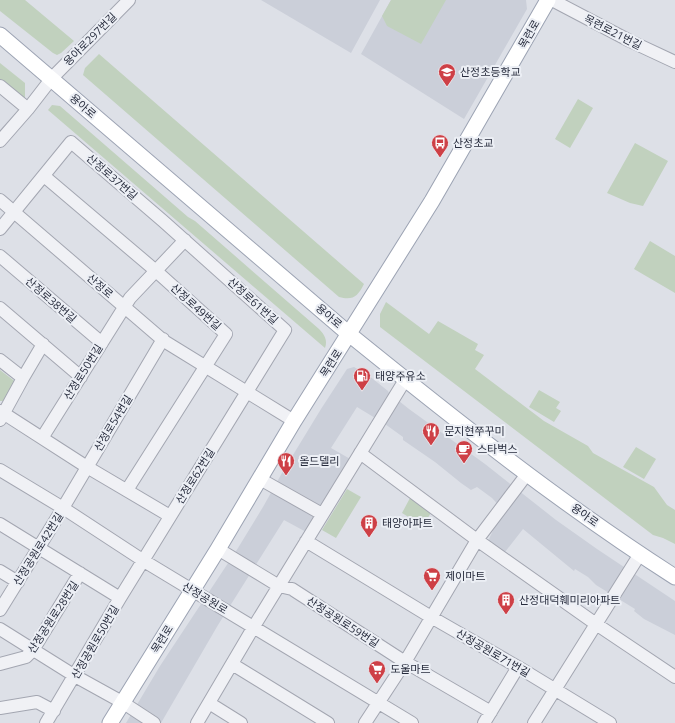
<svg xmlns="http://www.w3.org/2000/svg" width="675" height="723" font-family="'Open Sans','Noto Sans KR',sans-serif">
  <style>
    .built { fill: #cbcfd9 }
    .green { fill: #c1d1be }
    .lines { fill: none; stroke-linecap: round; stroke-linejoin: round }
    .minor-casing { stroke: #a3a6b1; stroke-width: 14 }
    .major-casing { stroke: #9ca3b3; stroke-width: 17 }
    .minor { stroke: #f0f1f5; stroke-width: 12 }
    .major { stroke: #fff; stroke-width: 15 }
    .labels { text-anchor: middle; stroke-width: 4; stroke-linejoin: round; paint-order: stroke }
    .street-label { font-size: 11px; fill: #272c3d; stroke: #eceff5 }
    .poi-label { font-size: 11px; fill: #272c3d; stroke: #eceff5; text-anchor: start }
  </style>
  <rect width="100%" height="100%" fill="#dde0e7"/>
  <path class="built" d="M261,0H380L351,53Z
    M391,0H526L527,9L464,119L361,54Z
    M354,367L368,375L388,391L389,393L409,409L485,464L556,520L597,549L675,601V635L644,619L634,611L635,609L596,585L588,577L575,569L574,571L523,529L505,552L488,541L503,510L492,498L477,487L471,490L461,483L435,462L403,440V437L385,424L357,407L331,448L352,460L308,533L284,520L218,625L161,723H126L160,666L238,548L263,507L282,473L321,409L347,369Z"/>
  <path class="green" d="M0,0H25L74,41L61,53L57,55L53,53L0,11Z
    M391,0H446L421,44L387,26L382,16Z
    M99,54L364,284C358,296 353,301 339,297L83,75L85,68Z
    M0,63L25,83V97L23,101L0,81Z
    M578,99L593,108L570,148L555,139Z
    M52,105L60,106L188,217L195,221L319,329C324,334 328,340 325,348L48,110Z
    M635,143L668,161L643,206L630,203L607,193Z
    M650,241L675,256V293L634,269Z
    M386,302L429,334L438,321L478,344L475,350L484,355L475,369L544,421L588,446L593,453L654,487L667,505L675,510V544L663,538L653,535L380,327V314Z
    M0,370L21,386L10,401H0Z
    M539,390L560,402L556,408L561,411L554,422L529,407Z
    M636,447L656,459L644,479L623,467Z
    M347,489L361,497L336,538L322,530Z
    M410,498L432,511L423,526L402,513Z"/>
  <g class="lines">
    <g class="minor-casing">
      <path id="minor" d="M552,0L630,41L675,62
        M0,86L28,109
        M0,141L28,109L52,78L129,0
        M44,176L156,271L226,334L127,490
        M0,200L164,341L294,421
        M0,229L71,142L163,221L285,330L120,598L46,723
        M0,256L102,343
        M0,308L81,377
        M0,360L23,378
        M0,411L87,467L170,516
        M0,420L23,378L43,344
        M42,438L130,298L185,240
        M360,453L477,540L596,624L675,677
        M0,470L63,508L144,561L412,723
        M260,479L322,514
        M0,524L120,598
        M306,541L431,617L518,667L610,723
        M218,549L279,586L292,589L405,662L491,712
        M0,571L18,582
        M0,610L60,513L163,339
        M0,629L75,676L122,702L154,723
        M0,664L26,657L33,650L80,573
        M232,664L328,723
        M209,703L241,723
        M0,708L37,702L54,711
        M197,723L253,628L405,380
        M365,723L405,662L477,540L527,474
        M484,723L518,667
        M534,723L640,554"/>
    </g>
    <g class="major-casing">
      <path id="major" d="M0,35L349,334C454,419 561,504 675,577
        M110,723L218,549L294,421L432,201L548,0"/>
    </g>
    <use href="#minor" class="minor"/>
    <use href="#major" class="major"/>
  </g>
  <defs>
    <g id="school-pin" transform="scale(0.9)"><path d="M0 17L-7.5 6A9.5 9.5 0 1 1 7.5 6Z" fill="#ce4046" stroke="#eceff5"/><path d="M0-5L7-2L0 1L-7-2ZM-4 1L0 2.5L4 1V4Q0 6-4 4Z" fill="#fff"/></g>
    <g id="bus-pin" transform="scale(0.9)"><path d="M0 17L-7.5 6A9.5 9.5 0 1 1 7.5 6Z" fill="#ce4046" stroke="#eceff5"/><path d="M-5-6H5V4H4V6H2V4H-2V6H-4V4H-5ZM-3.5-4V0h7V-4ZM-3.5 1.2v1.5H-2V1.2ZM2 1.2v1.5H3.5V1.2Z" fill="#fff"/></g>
    <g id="fuel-pin" transform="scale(0.9)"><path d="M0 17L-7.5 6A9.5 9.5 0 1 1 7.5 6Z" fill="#ce4046" stroke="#eceff5"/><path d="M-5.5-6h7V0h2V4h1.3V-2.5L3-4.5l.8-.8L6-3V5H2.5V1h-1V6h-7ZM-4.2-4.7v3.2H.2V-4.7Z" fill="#fff"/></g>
    <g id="restaurant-pin" transform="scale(0.9)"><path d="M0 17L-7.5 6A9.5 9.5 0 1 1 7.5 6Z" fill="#ce4046" stroke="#eceff5"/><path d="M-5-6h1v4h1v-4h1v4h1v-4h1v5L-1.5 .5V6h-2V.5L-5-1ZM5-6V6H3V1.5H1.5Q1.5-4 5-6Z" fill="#fff"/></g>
    <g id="cafe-pin" transform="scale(0.9)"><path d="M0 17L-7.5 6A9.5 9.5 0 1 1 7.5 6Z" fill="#ce4046" stroke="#eceff5"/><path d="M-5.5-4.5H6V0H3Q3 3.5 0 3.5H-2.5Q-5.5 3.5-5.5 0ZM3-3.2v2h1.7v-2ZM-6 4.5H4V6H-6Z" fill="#fff"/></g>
    <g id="building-pin" transform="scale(0.9)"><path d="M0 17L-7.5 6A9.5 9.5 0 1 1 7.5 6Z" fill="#ce4046" stroke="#eceff5"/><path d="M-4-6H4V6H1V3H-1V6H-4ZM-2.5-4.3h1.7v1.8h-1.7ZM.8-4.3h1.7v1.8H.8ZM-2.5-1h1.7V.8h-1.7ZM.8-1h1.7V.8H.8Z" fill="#fff"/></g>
    <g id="supermarket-pin" transform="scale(0.9)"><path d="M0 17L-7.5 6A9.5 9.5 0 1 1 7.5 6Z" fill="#ce4046" stroke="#eceff5"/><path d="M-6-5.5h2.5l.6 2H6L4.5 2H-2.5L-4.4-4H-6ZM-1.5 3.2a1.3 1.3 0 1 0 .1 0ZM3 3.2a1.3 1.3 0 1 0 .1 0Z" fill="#fff"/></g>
  </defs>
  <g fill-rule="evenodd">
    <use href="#school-pin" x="447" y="72"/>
    <use href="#bus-pin" x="440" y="143"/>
    <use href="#fuel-pin" x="362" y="376"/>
    <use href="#restaurant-pin" x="431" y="431"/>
    <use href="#cafe-pin" x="464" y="449"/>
    <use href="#restaurant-pin" x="286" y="461"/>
    <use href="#building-pin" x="369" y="523"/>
    <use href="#supermarket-pin" x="432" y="576"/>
    <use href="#building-pin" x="506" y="600"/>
    <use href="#supermarket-pin" x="377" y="669"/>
  </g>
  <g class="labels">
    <g class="street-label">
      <text transform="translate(613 32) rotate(27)" y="4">목련로21번길</text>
      <text transform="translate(529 34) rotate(-60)" y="4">목련로</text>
      <text transform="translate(90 39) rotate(-45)" y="4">용아로297번길</text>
      <text transform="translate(83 106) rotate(41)" y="4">용아로</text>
      <text transform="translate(112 177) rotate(41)" y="4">산정로37번길</text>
      <text transform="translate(100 286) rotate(41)" y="4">산정로</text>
      <text transform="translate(51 300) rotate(41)" y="4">산정로38번길</text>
      <text transform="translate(253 301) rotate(42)" y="4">산정로61번길</text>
      <text transform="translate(196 307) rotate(42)" y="4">산정로49번길</text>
      <text transform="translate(329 316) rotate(41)" y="4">용아로</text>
      <text transform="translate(331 363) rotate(-57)" y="4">목련로</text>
      <text transform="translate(83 372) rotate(-58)" y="4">산정로50번길</text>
      <text transform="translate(113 423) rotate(-59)" y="4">산정로54번길</text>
      <text transform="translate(195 476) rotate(-58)" y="4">산정로62번길</text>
      <text transform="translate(585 515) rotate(35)" y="4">용아로</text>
      <text transform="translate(38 549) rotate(-58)" y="4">산정공원로42번길</text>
      <text transform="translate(205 598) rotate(31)" y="4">산정공원로</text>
      <text transform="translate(53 617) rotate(-57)" y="4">산정공원로28번길</text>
      <text transform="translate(343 622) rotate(33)" y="4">산정공원로59번길</text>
      <text transform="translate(162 639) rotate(-58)" y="4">목련로</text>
      <text transform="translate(95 642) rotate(-60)" y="4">산정공원로50번길</text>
      <text transform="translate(493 653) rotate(30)" y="4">산정공원로71번길</text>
    </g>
    <g class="poi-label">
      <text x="460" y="76">산정초등학교</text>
      <text x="453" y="147">산정초교</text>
      <text x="375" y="380">태양주유소</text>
      <text x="444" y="435">문지현쭈꾸미</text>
      <text x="477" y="453">스타벅스</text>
      <text x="299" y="465">올드델리</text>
      <text x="382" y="527">태양아파트</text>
      <text x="445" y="580">제이마트</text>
      <text x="519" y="604">산정대덕훼미리아파트</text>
      <text x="390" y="673">도울마트</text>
    </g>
  </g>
</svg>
